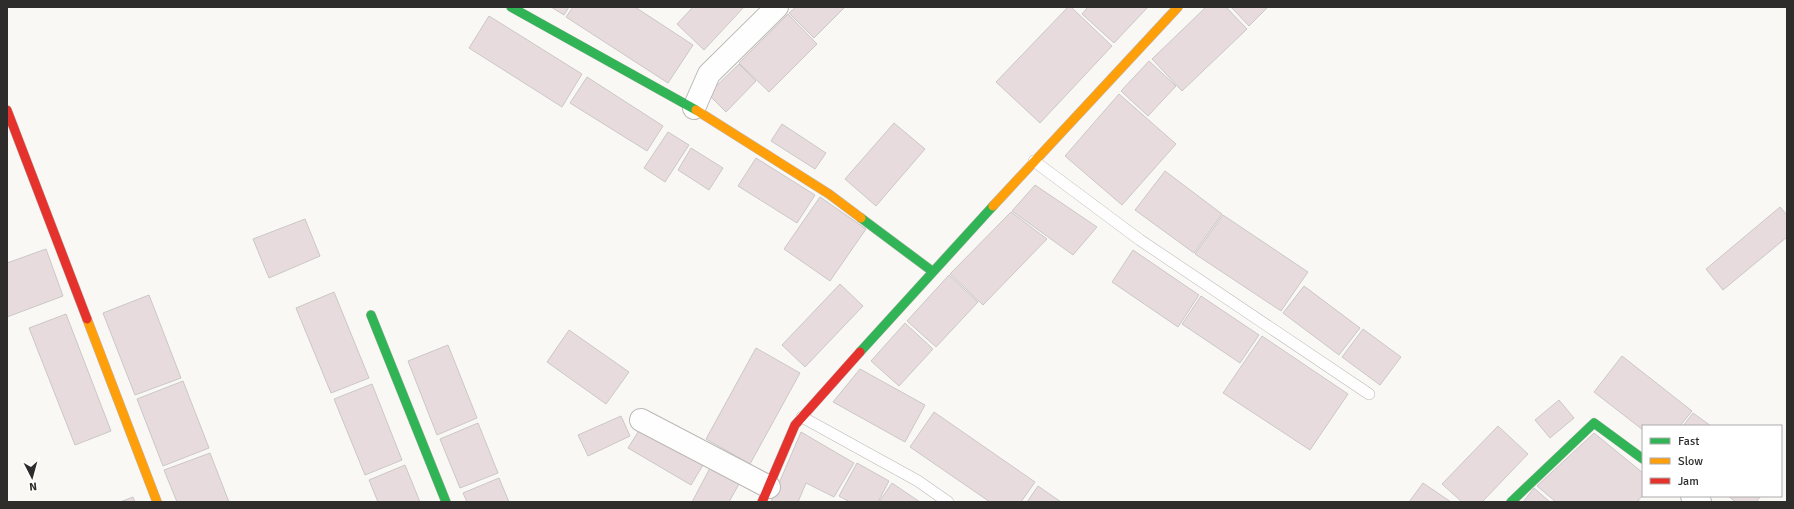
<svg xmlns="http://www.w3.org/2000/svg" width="1794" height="509" font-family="Signika,sans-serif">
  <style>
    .building { fill: #e8dbde; stroke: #cac8c7 }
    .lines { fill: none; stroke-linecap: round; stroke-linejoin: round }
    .lane-casing { stroke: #bbb9b7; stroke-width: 12 }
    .street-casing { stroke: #bbb9b7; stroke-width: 24 }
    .fast-casing { stroke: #bbb9b7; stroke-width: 10 }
    .slow-casing { stroke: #bbb9b7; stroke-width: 10 }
    .jam-casing { stroke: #bbb9b7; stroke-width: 10 }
    .lane { stroke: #fefefe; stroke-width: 11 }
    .street { stroke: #fefefe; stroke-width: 22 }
    .fast { stroke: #30b455; stroke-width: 9 }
    .slow { stroke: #ff9f0a; stroke-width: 9 }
    .jam { stroke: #e5322d; stroke-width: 9 }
  </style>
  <rect width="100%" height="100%" fill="#faf8f5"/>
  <path class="building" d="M551,7H569L564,15Z
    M573,7H635L693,45L668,83L566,17Z
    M693,7H744L704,50L677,24Z
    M796,7H845L814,38L789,13Z
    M1068,7H1071L1112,46L1040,123L996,82Z
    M1088,7H1148L1114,43L1082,14Z
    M1206,7H1226L1247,29L1182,91L1152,59Z
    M1231,7H1268L1249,26Z
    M788,14L817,44L769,92L739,63Z
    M489,16L582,74L562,107L469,48Z
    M1149,61L1176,86L1148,116L1121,91Z
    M739,64L756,81L726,112L708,94Z
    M587,77L663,126L647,151L570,103Z
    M1119,94L1176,144L1122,205L1065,156Z
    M894,123L925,149L876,206L845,179Z
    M782,124L826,153L815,169L771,141Z
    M668,132L689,145L665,182L644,168Z
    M691,148L723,168L709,190L678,170Z
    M756,158L815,195L797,223L738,186Z
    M1165,171L1222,214L1194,253L1135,210Z
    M1035,185L1097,227L1073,255L1012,211Z
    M820,197L866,229L830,281L784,249Z
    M1780,207L1787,215V237L1723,290L1706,269Z
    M1011,212L1047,239L983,305L950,274Z
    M1223,215L1308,272L1281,311L1195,254Z
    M305,219L320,256L269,278L253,239Z
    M46,249L63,296L7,317V263Z
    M1133,250L1199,295L1178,327L1112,282Z
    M949,275L978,302L936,347L907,321Z
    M840,284L863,306L805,367L782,345Z
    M1304,286L1360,328L1339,355L1283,313Z
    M334,292L369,378L331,393L296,308Z
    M149,295L181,378L135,395L103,313Z
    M1201,296L1259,335L1240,363L1182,324Z
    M66,314L111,431L75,445L29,328Z
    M905,323L933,349L899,386L871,361Z
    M1363,329L1401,357L1380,385L1342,357Z
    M569,330L629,372L606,404L547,362Z
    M1262,336L1348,394L1310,450L1223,393Z
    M448,345L477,418L437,435L408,361Z
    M756,348L800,373L750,464L706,439Z
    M1622,356L1692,411L1680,426H1643V430L1594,392Z
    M860,369L925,405L905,442L833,402Z
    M183,381L209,448L163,466L137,399Z
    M372,384L402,460L365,475L334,399Z
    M1559,400L1574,418L1550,438L1535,420Z
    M934,412L1035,482L1021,502H990L910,447Z
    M1693,413L1711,426H1683Z
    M621,416L630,436L588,456L578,435Z
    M478,423L498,473L460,488L440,439Z
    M1498,426L1528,454L1482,502H1462L1442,484Z
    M640,429L703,465L691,485L628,448Z
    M801,432L854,463L834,497L806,483L798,502H771Z
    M1594,433L1643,473V495L1637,502H1556L1537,486Z
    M210,453L229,502H177L164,470Z
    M857,463L889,481L878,502H850L839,496Z
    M405,465L420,502H378L369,480Z
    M710,468L739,484L729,502H692Z
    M499,478L509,502H467L463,493Z
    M892,483L920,502H879Z
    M1423,483L1451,502H1409Z
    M1038,486L1061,502H1027Z
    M1534,488L1550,502H1523Z
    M1728,496H1761L1756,502H1736Z
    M133,497L135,502H120Z"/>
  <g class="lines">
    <g class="lane-casing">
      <path id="lane" d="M1034,161L1140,240L1369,394
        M802,417L918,481L948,502"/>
    </g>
    <g class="street-casing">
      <path id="street" d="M694,108L709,74L777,7
        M641,420L769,487
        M1692,496L1700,502"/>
    </g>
    <g class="fast-casing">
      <path id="fast" d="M511,7L696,110
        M861,218L932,271
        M371,315L446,502
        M860,352L993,206
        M1511,502L1594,423L1643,459"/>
    </g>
    <g class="slow-casing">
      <path id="slow" d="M696,110L829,194L861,218
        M993,206L1178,7
        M87,319L157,502"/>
    </g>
    <g class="jam-casing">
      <path id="jam" d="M7,110L87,319
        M762,502L795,425L860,352"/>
    </g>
    <use href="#lane" class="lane"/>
    <use href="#street" class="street"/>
    <use href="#fast" class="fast"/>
    <use href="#slow" class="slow"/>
    <use href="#jam" class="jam"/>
  </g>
  <rect width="1794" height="509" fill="none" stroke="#2e2d2c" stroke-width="16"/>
  <rect x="1642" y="425" width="140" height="72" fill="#ffffff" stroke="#ababab"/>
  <rect x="1650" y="438" width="20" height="6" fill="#30b455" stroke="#ababab"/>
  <text x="1678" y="445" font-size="12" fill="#2e2d2c">Fast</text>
  <rect x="1650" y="458" width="20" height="6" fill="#ff9f0a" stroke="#ababab"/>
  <text x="1678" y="465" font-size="12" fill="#2e2d2c">Slow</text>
  <rect x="1650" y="478" width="20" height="6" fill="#e5322d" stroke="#ababab"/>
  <text x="1678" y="485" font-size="12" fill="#2e2d2c">Jam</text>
  <g transform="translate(32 477) rotate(174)" stroke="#ffffff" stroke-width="3" paint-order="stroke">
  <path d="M0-3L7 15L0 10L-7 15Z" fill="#2e2d2c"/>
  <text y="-6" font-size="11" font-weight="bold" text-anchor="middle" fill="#2e2d2c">N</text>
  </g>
</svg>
